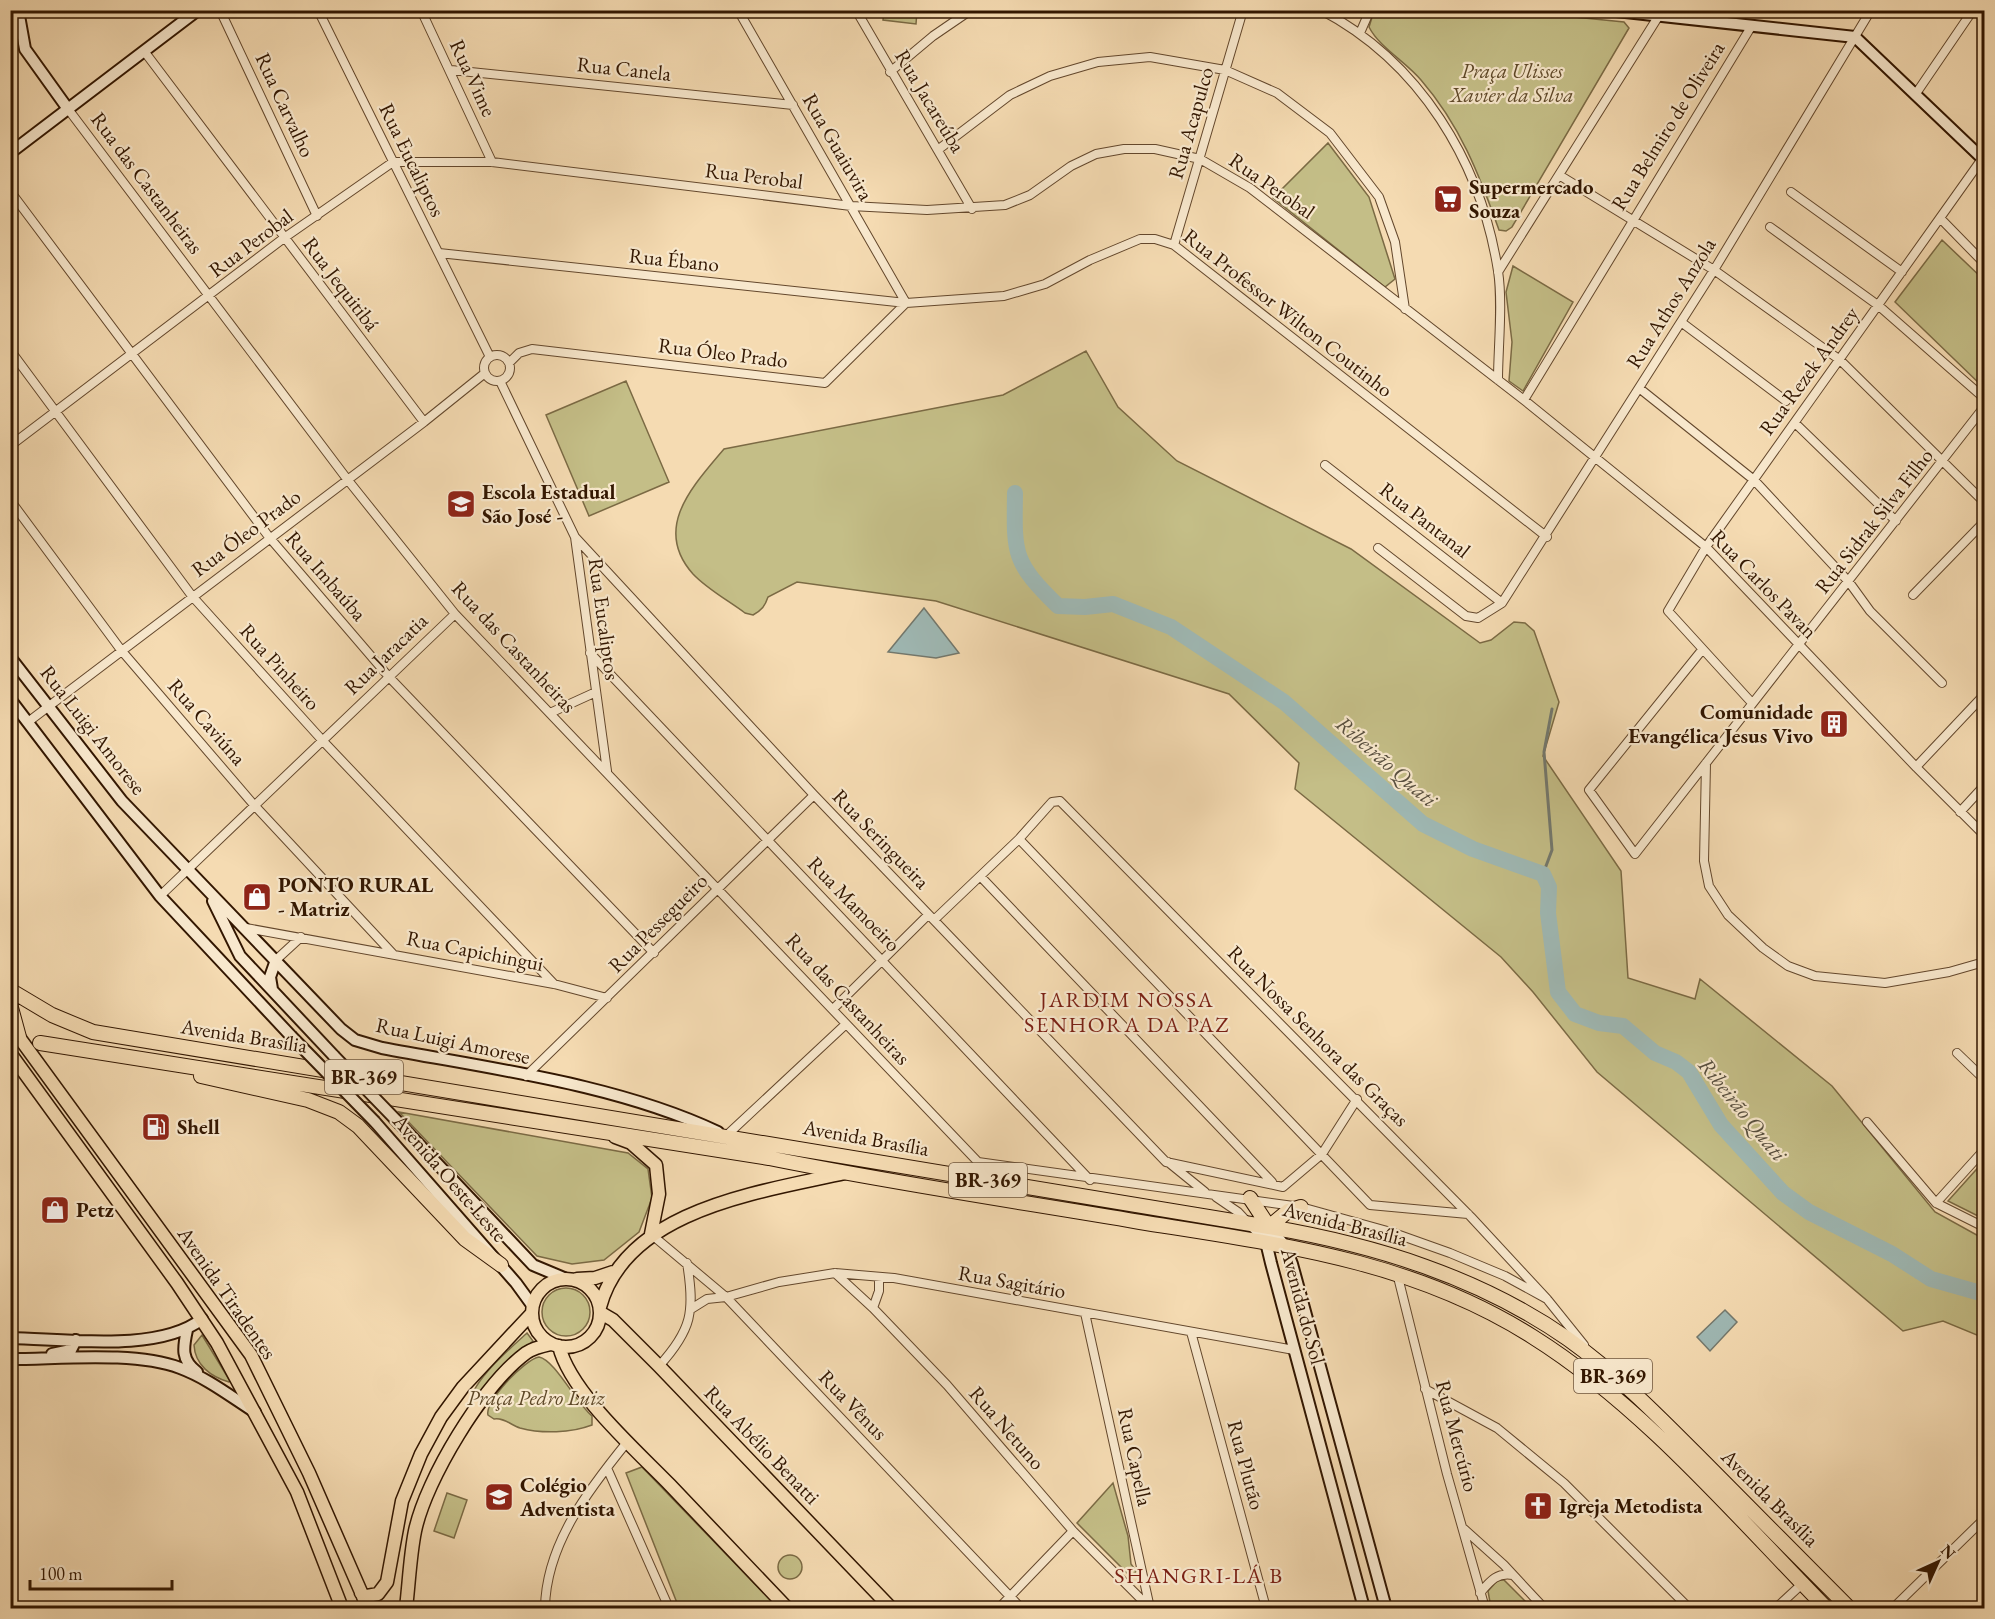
<svg xmlns="http://www.w3.org/2000/svg" width="1995" height="1619" font-family="'EB Garamond',serif">
  <style>
    .green { fill: #c4be87; stroke: #7b6a44; stroke-width: 1.5 }
    .water { fill: #9fb9b5; stroke: #73786d; stroke-width: 1.5 }
    .lines { fill: none; stroke-linecap: round; stroke-linejoin: round }
    .stream { stroke: #73786d; stroke-width: 3 }
    .river { stroke: #9fb9b5; stroke-width: 16 }
    .street-casing { stroke: #63472c; stroke-width: 10 }
    .secondary-casing { stroke: #321600; stroke-width: 14 }
    .primary-casing { stroke: #321600; stroke-width: 15 }
    .highway-casing { stroke: #321600; stroke-width: 16 }
    .street { stroke: #f8e8cd; stroke-width: 8 }
    .secondary { stroke: #f8e8cd; stroke-width: 10 }
    .primary { stroke: #f5dbb2; stroke-width: 12 }
    .highway { stroke: #f5dbb2; stroke-width: 14 }
    .secondary-bridge-casing { stroke: #321600; stroke-width: 14; stroke-linecap: butt }
    .secondary-bridge { stroke: #f8e8cd; stroke-width: 10 }
    .labels { text-anchor: middle; stroke-width: 4.5; stroke-linejoin: round; paint-order: stroke }
    .shield { fill: #f8e8cd; stroke: #6d553e; stroke-width: 1.5 }
    .shield-label { font-size: 20px; font-weight: bold; fill: #321600 }
    .street-label { font-size: 21px; fill: #321600; stroke: #f8e8cd }
    .park-label { font-size: 21px; font-style: italic; fill: #5e4828; stroke: #f8e8cd }
    .poi-label { font-size: 21px; font-weight: bold; fill: #321600; stroke: #f8e8cd; text-anchor: start }
    .water-label { font-size: 22px; font-style: italic; fill: #584f3f; stroke: #f8e8cd }
    .neighbourhood-label { font-size: 22px; letter-spacing: 1.5px; fill: #7a1f14; stroke: #f8e8cd }
  </style>
  <rect width="100%" height="100%" fill="#f5dbb2"/>
  <filter id="stains"><feTurbulence type="fractalNoise" baseFrequency=".00333" numOctaves="4"/><feColorMatrix values="0 0 0 0 .2 0 0 0 0 .09 0 0 0 0 .02 0 0 0 .5 -.17"/></filter>
  <radialGradient id="worn" r=".72"><stop offset=".6" stop-color="#630" stop-opacity="0"/><stop offset="1" stop-color="#630" stop-opacity=".3"/></radialGradient>
  <path class="green" d="M884,11H917L916,24L883,20Z
    M1515,11L1624,22L1629,28L1512,227L1506,231L1499,230C1479,174 1460,125 1421,80C1406,62 1379,47 1369,27L1374,11Z
    M1328,143L1369,197L1395,279L1385,287L1273,198Z
    M1942,240L1984,280V388L1895,302Z
    M1513,266L1573,302L1523,391L1509,381L1512,342L1506,292Z
    M1086,351L1118,407L1177,461L1351,549L1480,643L1491,640L1514,622L1525,623L1534,631L1559,702L1543,756L1621,871L1628,978L1695,999L1700,979L1832,1086L1935,1212L1984,1239V1338L1943,1321L1903,1331L1597,1072L1533,992L1501,957L1295,789L1299,763L1229,694L936,601L797,582L768,597C765,606 762,610 753,615L745,613C729,601 707,589 693,574C652,528 693,486 724,449L1003,395Z
    M626,381L669,482L589,516L546,415Z
    M399,1112L628,1153L648,1169L652,1198L639,1232L604,1260L572,1264L537,1256Z
    M1984,1161V1219L1948,1201Z
    M542 1312a24 24 0 1 1 48 0a24 24 0 1 1-48 0Z
    M527,1333L533,1341L520,1351L471,1406C466,1385 512,1347 527,1333Z
    M202,1335L230,1381L229,1382C211,1377 195,1365 194,1345Z
    M539,1357C555,1360 576,1403 592,1416V1425C571,1433 542,1434 520,1428C511,1425 503,1417 494,1419L488,1415C484,1402 525,1359 539,1357Z
    M642,1467L778,1608H679L626,1473Z
    M1113,1483L1128,1536L1131,1564L1136,1571L1132,1578L1077,1523Z
    M447,1493L467,1500L454,1538L434,1531Z
    M778 1567a12 12 0 1 1 24 0a12 12 0 1 1-24 0Z
    M1498,1580H1504L1532,1608H1491L1488,1591Z"/>
  <path class="water" d="M924,608L959,653L936,658L888,652Z
    M1725,1310L1737,1322L1710,1351L1697,1337Z"/>
  <g class="lines">
    <path class="stream" d="M1543,874L1552,850L1544,752L1552,709"/>
    <path class="river" d="M1015,493C1014,555 1013,562 1058,606L1085,607L1113,604L1171,627L1284,702L1423,824L1473,849L1543,874L1549,887L1548,913L1558,992L1575,1014L1599,1023L1623,1026L1655,1053L1676,1062L1689,1072L1721,1125L1783,1193L1809,1212L1892,1254L1931,1279L1984,1294"/>
    <g class="street-casing">
      <path id="street" d="M220,10L317,216
        M318,10L490,357
        M421,10L492,162
        M738,10L906,303
        M856,10L972,209
        M1321,10C1420,62 1481,162 1498,271C1503,303 1498,348 1498,380
        M10,22L25,10
        M1360,33L1370,10
        M144,51L424,422
        M451,70L793,105
        M890,72L933,36L971,10
        M1915,95L1973,10
        M68,109L347,479L455,614L978,1162L1301,1207L1391,1232L1450,1253L1505,1276L1547,1299
        M939,149L1010,95L1050,76L1098,62L1150,57L1225,70L1277,93L1330,133L1379,197L1395,242L1405,309
        M1559,175L1714,270L1840,360L1984,502
        M10,191L269,537L389,677L654,953
        M1791,192L1902,272
        M1940,218L1984,263
        M1770,227L1879,306L1984,398
        M1174,245L1243,10
        M439,253L906,303L1004,296L1028,289L1045,284L1090,260L1140,239H1155L1174,245L1547,537
        M1498,272L1658,17
        M1681,322L1786,401
        M10,350L192,596L322,740L554,984
        M484 368a13 13 0 1 1 26 0a13 13 0 1 1-26 0Z
        M509,363L519,353L532,349L825,383L906,303
        M500,381L575,537L607,771
        M1639,388L1754,480L1849,582L1870,611L1942,683
        M1524,400L1751,27
        M1795,423L1896,521
        M10,446L284,238L393,162H492L851,206L927,210L1005,205L1030,195L1071,166L1096,154L1124,149H1155L1200,159L1250,188L1524,400L1706,547L1916,767L1984,835
        M1325,465L1502,603
        M10,500L121,650L254,805L393,954
        M575,537L814,795L1166,1162L1283,1187L1322,1154L1357,1099
        M1378,548L1466,616L1478,618L1502,603L1714,270L1871,10
        M1913,595L1984,522
        M1702,650L1589,790L1635,854L1984,407
        M590,653L1090,1180
        M1752,703L1668,611L1706,547L1984,156
        M550,713L596,692
        M28,722L424,422L485,373
        M1706,763L1704,861L1709,886L1728,915L1763,948L1788,966L1815,976L1885,983L1949,972L1984,962
        M1916,767L1984,695
        M1960,812L1984,786
        M1019,839L1370,1205L1468,1214
        M981,877L1272,1182
        M160,896L455,614
        M934,920L1019,839L1052,802L1060,801L1471,1217L1547,1299L1584,1345
        M246,928L554,984L607,998
        M276,960L301,937
        M833,1009L928,915
        M1957,1053L1984,1079
        M526,1076L814,795
        M1867,1122L1936,1203L1984,1227
        M726,1136L846,1024
        M1168,1162L1205,1192
        M1216,1197L1238,1212L1265,1241
        M1936,1203L1984,1150
        M652,1235L726,1297L1021,1608
        M835,1273L873,1308L947,1385L1073,1531L1150,1608
        M1397,1273L1447,1474L1485,1608
        M873,1308L879,1291V1277
        M691,1309L707,1299L726,1297L779,1282L835,1273L894,1278L1294,1350
        M1085,1313L1150,1608
        M1191,1332L1266,1608
        M659,1366C692,1330 695,1311 687,1263
        M1425,1389L1497,1428L1564,1483L1689,1608
        M607,1468L669,1608
        M1464,1529L1504,1565L1544,1608
        M1480,1593C1490,1581 1497,1572 1513,1575
        M545,1608C546,1544 589,1489 628,1441
        M999,1608L1073,1531
        M1776,1608L1802,1584
        M1893,1608L1984,1519"/>
    </g>
    <g class="secondary-casing">
      <path id="secondary" d="M18,10L25,49L68,109
        M1607,10L1855,37L1984,160
        M10,153L198,10
        M10,657L122,801L341,1029L355,1040L382,1048C492,1069 616,1084 718,1132
        M10,699L160,896L291,1036
        M213,901L240,956L334,1056
        M272,989L270,977L276,960
        M395,1119L533,1265L564,1278
        M375,1122L516,1283L532,1305
        M1269,1227L1285,1246L1292,1264L1386,1608
        M1267,1236L1266,1242L1271,1263L1364,1608
        M187,1330C183,1348 181,1360 197,1372
        M10,1338C65,1339 158,1353 202,1319
        M52,1354L71,1350L76,1340
        M10,1359C60,1359 134,1351 180,1368C207,1378 230,1396 255,1412"/>
    </g>
    <g class="primary-casing">
      <path id="primary" d="M13,1029L251,1355L309,1473L368,1608
        M10,1053L177,1283L217,1343L297,1492L342,1608
        M615,1137L631,1143L656,1165L659,1194L651,1234
        M532 1313a34 34 0 1 1 68 0a34 34 0 1 1-68 0Z
        M577,1279L595,1278L613,1272
        M600,1307C626,1209 761,1192 845,1173
        M601,1313L613,1320L659,1366L891,1608
        M559,1346C570,1392 636,1450 670,1485C709,1526 748,1567 787,1608
        M361,1593L367,1596L378,1594L387,1582L402,1501L421,1454L441,1417L463,1387L532,1313
        M406,1608C409,1583 410,1556 415,1531C426,1479 483,1385 526,1353C533,1348 542,1346 551,1344"/>
    </g>
    <g class="highway-casing">
      <path id="highway" d="M10,990L52,1015L93,1032L1269,1227C1375,1245 1479,1277 1568,1339C1620,1376 1664,1422 1709,1467C1756,1514 1802,1561 1849,1608
        M10,1004L19,1037
        M40,1043L769,1158C892,1183 1016,1201 1140,1222C1278,1244 1412,1260 1533,1337C1643,1406 1735,1515 1826,1608
        M201,1076L308,1100L339,1112L358,1126L465,1239L501,1265
        M1250,1198L1269,1227
        M1269,1227L1288,1211L1301,1207"/>
    </g>
    <use href="#street" class="street"/>
    <use href="#secondary" class="secondary"/>
    <use href="#primary" class="primary"/>
    <use href="#highway" class="highway"/>
    <g class="secondary-bridge-casing">
      <path id="secondary-bridge" d="M291,1036L375,1122
        M334,1056L395,1119"/>
    </g>
    <use href="#secondary-bridge" class="secondary-bridge"/>
  </g>
  <defs>
    <g id="supermarket-square" transform="scale(1.5)"><rect x="-9" y="-9" width="18" height="18" rx="4" fill="#8f2418" stroke="#f8e8cd"/><path d="M-6-5.5h2.5l.6 2H6L4.5 2H-2.5L-4.4-4H-6ZM-1.5 3.2a1.3 1.3 0 1 0 .1 0ZM3 3.2a1.3 1.3 0 1 0 .1 0Z" fill="#fff"/></g>
    <g id="school-square" transform="scale(1.5)"><rect x="-9" y="-9" width="18" height="18" rx="4" fill="#8f2418" stroke="#f8e8cd"/><path d="M0-5L7-2L0 1L-7-2ZM-4 1L0 2.5L4 1V4Q0 6-4 4Z" fill="#fff"/></g>
    <g id="building-square" transform="scale(1.5)"><rect x="-9" y="-9" width="18" height="18" rx="4" fill="#8f2418" stroke="#f8e8cd"/><path d="M-4-6H4V6H1V3H-1V6H-4ZM-2.5-4.3h1.7v1.8h-1.7ZM.8-4.3h1.7v1.8H.8ZM-2.5-1h1.7V.8h-1.7ZM.8-1h1.7V.8H.8Z" fill="#fff"/></g>
    <g id="shop-square" transform="scale(1.5)"><rect x="-9" y="-9" width="18" height="18" rx="4" fill="#8f2418" stroke="#f8e8cd"/><path d="M-5-2.5h2.3a2.7 3.5 0 0 1 5.4 0H5L5.5 6h-11ZM-1.5-2.5h3a1.5 2.3 0 0 0-3 0Z" fill="#fff"/></g>
    <g id="fuel-square" transform="scale(1.5)"><rect x="-9" y="-9" width="18" height="18" rx="4" fill="#8f2418" stroke="#f8e8cd"/><path d="M-5.5-6h7V0h2V4h1.3V-2.5L3-4.5l.8-.8L6-3V5H2.5V1h-1V6h-7ZM-4.2-4.7v3.2H.2V-4.7Z" fill="#fff"/></g>
    <g id="church-square" transform="scale(1.5)"><rect x="-9" y="-9" width="18" height="18" rx="4" fill="#8f2418" stroke="#f8e8cd"/><path d="M-1.2-6h2.4v3.5h3.3v2.4h-3.3V6h-2.4V-.1h-3.3v-2.4h3.3Z" fill="#fff"/></g>
  </defs>
  <g fill-rule="evenodd">
    <use href="#supermarket-square" x="1448" y="199"/>
    <use href="#school-square" x="461" y="504"/>
    <use href="#building-square" x="1834" y="724"/>
    <use href="#shop-square" x="257" y="897"/>
    <use href="#fuel-square" x="156" y="1127"/>
    <use href="#shop-square" x="55" y="1210"/>
    <use href="#school-square" x="499" y="1497"/>
    <use href="#church-square" x="1538" y="1506"/>
  </g>
  <g class="labels">
    <g class="shield">
      <rect x="325" y="1060" width="78" height="34" rx="4.5"/>
      <rect x="949" y="1163" width="78" height="34" rx="4.5"/>
      <rect x="1574" y="1359" width="78" height="34" rx="4.5"/>
    </g>
    <g class="shield-label">
      <text x="364" y="1084">BR-369</text>
      <text x="988" y="1187">BR-369</text>
      <text x="1613" y="1383">BR-369</text>
    </g>
    <g class="street-label">
      <text transform="translate(624 69) rotate(6)" y="7">Rua Canela</text>
      <text transform="translate(473 78) rotate(65)" y="7">Rua Vime</text>
      <text transform="translate(930 101) rotate(59)" y="7">Rua Jacareúba</text>
      <text transform="translate(285 105) rotate(65)" y="7">Rua Carvalho</text>
      <text transform="translate(1191 123) rotate(-74)" y="7">Rua Acapulco</text>
      <text transform="translate(1668 126) rotate(-58)" y="7">Rua Belmiro de Oliveira</text>
      <text transform="translate(838 147) rotate(60)" y="7">Rua Guaiuvira</text>
      <text transform="translate(412 160) rotate(64)" y="7">Rua Eucaliptos</text>
      <text transform="translate(754 176) rotate(7)" y="7">Rua Perobal</text>
      <text transform="translate(147 183) rotate(53)" y="7">Rua das Castanheiras</text>
      <text transform="translate(1272 186) rotate(35)" y="7">Rua Perobal</text>
      <text transform="translate(251 243) rotate(-37)" y="7">Rua Perobal</text>
      <text transform="translate(674 260) rotate(6)" y="7">Rua Ébano</text>
      <text transform="translate(341 284) rotate(53)" y="7">Rua Jequitibá</text>
      <text transform="translate(1671 303) rotate(-58)" y="7">Rua Athos Anzola</text>
      <text transform="translate(1288 313) rotate(38)" y="7">Rua Professor Wilton Coutinho</text>
      <text transform="translate(723 353) rotate(7)" y="7">Rua Óleo Prado</text>
      <text transform="translate(1809 371) rotate(-54)" y="7">Rua Rezek Andrey</text>
      <text transform="translate(1425 520) rotate(38)" y="7">Rua Pantanal</text>
      <text transform="translate(1874 521) rotate(-52)" y="7">Rua Sidrak Silva Filho</text>
      <text transform="translate(246 533) rotate(-37)" y="7">Rua Óleo Prado</text>
      <text transform="translate(326 576) rotate(49)" y="7">Rua Imbaúba</text>
      <text transform="translate(1764 584) rotate(46)" y="7">Rua Carlos Pavan</text>
      <text transform="translate(604 619) rotate(82)" y="7">Rua Eucaliptos</text>
      <text transform="translate(514 647) rotate(47)" y="7">Rua das Castanheiras</text>
      <text transform="translate(386 654) rotate(-44)" y="7">Rua Jaracatia</text>
      <text transform="translate(280 667) rotate(48)" y="7">Rua Pinheiro</text>
      <text transform="translate(207 722) rotate(49)" y="7">Rua Caviúna</text>
      <text transform="translate(93 730) rotate(52)" y="7">Rua Luigi Amorese</text>
      <text transform="translate(881 839) rotate(46)" y="7">Rua Seringueira</text>
      <text transform="translate(854 904) rotate(46)" y="7">Rua Mamoeiro</text>
      <text transform="translate(658 923) rotate(-45)" y="7">Rua Pessegueiro</text>
      <text transform="translate(475 951) rotate(11)" y="7">Rua Capichingui</text>
      <text transform="translate(848 999) rotate(47)" y="7">Rua das Castanheiras</text>
      <text transform="translate(244 1036) rotate(9)" y="7">Avenida Brasília</text>
      <text transform="translate(1318 1036) rotate(45)" y="7">Rua Nossa Senhora das Graças</text>
      <text transform="translate(453 1041) rotate(12)" y="7">Rua Luigi Amorese</text>
      <text transform="translate(866 1138) rotate(10)" y="7">Avenida Brasília</text>
      <text transform="translate(450 1178) rotate(49)" y="7">Avenida Oeste Leste</text>
      <text transform="translate(1345 1224) rotate(14)" y="7">Avenida Brasília</text>
      <text transform="translate(1012 1282) rotate(10)" y="7">Rua Sagitário</text>
      <text transform="translate(227 1293) rotate(55)" y="7">Avenida Tiradentes</text>
      <text transform="translate(1303 1306) rotate(75)" y="7">Avenida do Sol</text>
      <text transform="translate(853 1405) rotate(46)" y="7">Rua Vênus</text>
      <text transform="translate(1007 1428) rotate(49)" y="7">Rua Netuno</text>
      <text transform="translate(1457 1436) rotate(75)" y="7">Rua Mercúrio</text>
      <text transform="translate(762 1445) rotate(46)" y="7">Rua Abélio Benatti</text>
      <text transform="translate(1135 1457) rotate(78)" y="7">Rua Capella</text>
      <text transform="translate(1246 1465) rotate(75)" y="7">Rua Plutão</text>
      <text transform="translate(1770 1498) rotate(45)" y="7">Avenida Brasília</text>
    </g>
    <g class="park-label">
      <text x="1512" y="78">Praça Ulisses<tspan x="1512" dy="24">Xavier da Silva</tspan></text>
      <text x="536" y="1405">Praça Pedro Luiz</text>
    </g>
    <g class="poi-label">
      <text x="1469" y="194">Supermercado<tspan x="1469" dy="24">Souza</tspan></text>
      <text x="482" y="499">Escola Estadual<tspan x="482" dy="24">São José -</tspan></text>
      <text x="1813" y="719" text-anchor="end">Comunidade<tspan x="1813" dy="24">Evangélica Jesus Vivo</tspan></text>
      <text x="278" y="892">PONTO RURAL<tspan x="278" dy="24">- Matriz</tspan></text>
      <text x="177" y="1134">Shell</text>
      <text x="76" y="1217">Petz</text>
      <text x="520" y="1492">Colégio<tspan x="520" dy="24">Adventista</tspan></text>
      <text x="1559" y="1513">Igreja Metodista</text>
    </g>
    <g class="water-label">
      <text transform="translate(1387 761) rotate(41)" y="8">Ribeirão Quati</text>
      <text transform="translate(1743 1109) rotate(51)" y="8">Ribeirão Quati</text>
    </g>
    <g class="neighbourhood-label">
      <text x="1127" y="1007">JARDIM NOSSA<tspan x="1127" dy="25">SENHORA DA PAZ</tspan></text>
      <text x="1199" y="1583">SHANGRI-LÁ B</text>
    </g>
  </g>
  <rect width="1995" height="1619" fill="none" stroke="#f5dbb2" stroke-width="36"/>
  <rect x="12" y="12" width="1971" height="1595" fill="none" stroke="#321600" stroke-width="3"/>
  <rect x="18" y="18" width="1959" height="1583" fill="none" stroke="#321600" stroke-width="1.5"/>
  <g transform="translate(1938 1562) rotate(45)" stroke="#f8e8cd" stroke-width="4.5" paint-order="stroke">
  <path d="M0-4.5L10 22L0 15L-10 22Z" fill="#321600"/>
  <text y="-9" font-size="16" font-weight="bold" text-anchor="middle" fill="#321600">N</text>
  </g>
  <path d="M30 1580v9h142v-9" fill="none" stroke="#321600" stroke-width="3"/>
  <text x="39" y="1580" font-size="18" fill="#321600" stroke="#f8e8cd" stroke-width="4.5" paint-order="stroke">100 m</text>
  <rect width="100%" height="100%" filter="url(#stains)"/>
  <rect width="100%" height="100%" fill="url(#worn)"/>
</svg>
